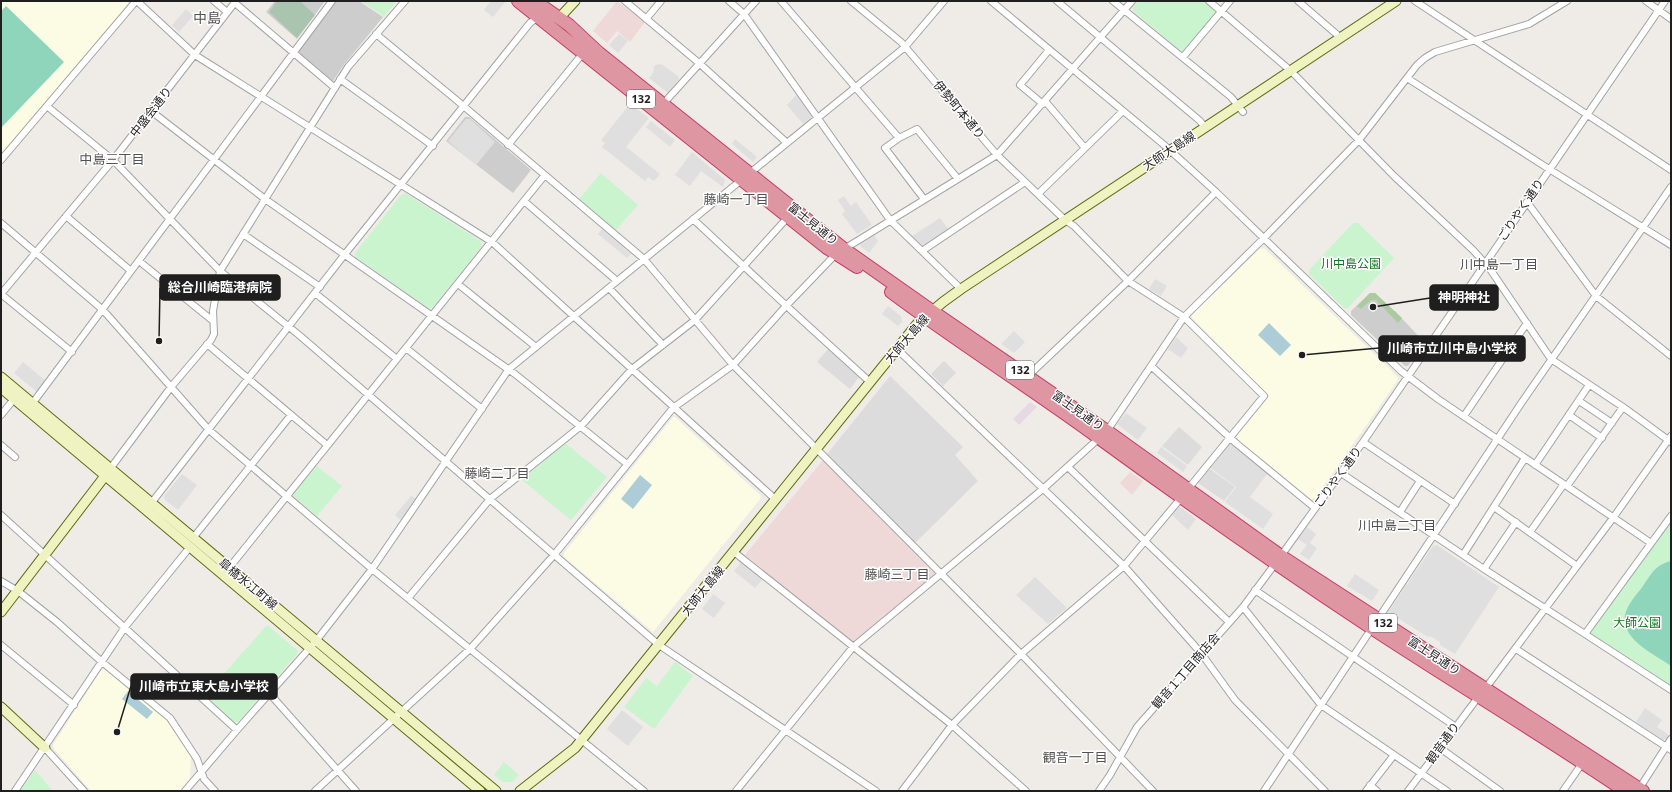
<svg xmlns="http://www.w3.org/2000/svg" width="1672" height="792" font-family="'Noto Sans','Noto Sans JP',sans-serif">
  <style>
    .residential { fill: #dddcdc }
    .commercial { fill: #eed9d8 }
    .industrial { fill: #e7d9e4 }
    .education { fill: #fbfce3 }
    .religious { fill: #cdcdcd }
    .forest { fill: #abcaa0 }
    .cemetery { fill: #aac5af }
    .park { fill: #c9f4ce }
    .pitch { fill: #8ed5bb }
    .parking { fill: #dfdfdf }
    .water { fill: #accdd8 }
    .lines { fill: none; stroke-linecap: round; stroke-linejoin: round }
    .street-casing { stroke: #a3a3a3; stroke-width: 8 }
    .secondary-casing { stroke: #5f6c11; stroke-width: 11 }
    .highway-casing { stroke: #c83966; stroke-width: 14 }
    .street { stroke: #fff; stroke-width: 6 }
    .secondary { stroke: #eff3c1; stroke-width: 9 }
    .highway { stroke: #de97a2; stroke-width: 12 }
    .labels { text-anchor: middle; stroke-width: 3; stroke-linejoin: round; paint-order: stroke }
    .shield { fill: #fff; stroke: #626262; stroke-width: 1 }
    .shield-label { font-size: 11px; font-weight: bold; fill: #1f1f1f }
    .street-label { font-size: 12px; fill: #1f1f1f; stroke: #fff }
    .park-label { font-size: 12px; fill: #187322; stroke: #fff }
    .neighbourhood-label { font-size: 13px; fill: #525252; stroke: #fff }
    .quarter-label { font-size: 14px; fill: #525252; stroke: #fff }
    .leader { fill: none; stroke: #1f1f1f; stroke-width: 1.5 }
    .callout-dot { fill: #1f1f1f; stroke: #fff; stroke-width: 1.5 }
    .callout { fill: #1f1f1f; stroke: #1f1f1f; stroke-width: 1.5 }
    .callout-label { font-size: 13px; text-anchor: middle; font-weight: bold; fill: #fff }
  </style>
  <rect width="100%" height="100%" fill="#efece7"/>
  <path class="residential" d="M828,349L859,377L850,389L817,362Z
    M944,361L956,373L943,386L931,374Z
    M890,376L963,447L955,455L978,481L915,543L827,454Z
    M1179,427L1202,447L1188,465L1162,446Z
    M1210,469L1235,487L1224,501L1198,483Z"/>
  <path class="commercial" d="M617,1L645,22L630,42L617,31L607,43L593,31Z
    M823,460L935,574L853,642L745,555Z
    M1130,472L1143,481L1132,495L1120,483Z"/>
  <path class="industrial" d="M1030,402L1037,407L1019,425L1013,419Z"/>
  <path class="education" d="M1,1H128V4L1,157Z
    M1264,248L1397,376L1398,380L1315,498L1311,499L1238,440L1237,435L1269,396L1192,318V315L1259,249Z
    M673,417H675L760,495L761,498L653,632L652,631L564,557V553Z
    M104,669L166,719L191,757L190,779L180,791H91L54,749L53,745L101,670Z"/>
  <path class="religious" d="M275,1H325L297,39L266,12Z
    M335,1H359L383,17L343,66L333,81H329L299,55L298,52Z
    M465,117H469L531,170L513,193L446,141Z
    M1370,293H1375L1394,311H1395L1424,342L1408,366H1405L1351,315V311Z"/>
  <path class="forest" d="M1370,293H1375L1402,318L1398,323L1376,300H1371L1361,309L1357,306Z"/>
  <path class="cemetery" d="M277,1H300L315,15L297,38L269,12Z"/>
  <path class="park" d="M361,1H397L384,16Z
    M1138,1H1204L1215,10V14L1184,51H1181L1133,11V7Z
    M601,173L638,205L616,230L579,199Z
    M405,193L481,241L482,246L433,307L429,309L356,257L355,253L401,195Z
    M1353,223H1358L1394,258L1348,308H1344L1309,274V270Z
    M565,443L607,477L571,520L522,480Z
    M317,466L342,486L317,516L292,495Z
    M1671,521V686L1591,633V630Z
    M267,625L297,650V654L238,722H234L205,695Z
    M675,662L693,676L654,729L624,707L646,678L657,686Z
    M504,762L519,775L512,782H503L494,775Z
    M35,770L53,791H20Z"/>
  <path class="pitch" d="M6,6L64,62L1,128V11Z
    M1671,561V666C1654,654 1621,640 1625,615C1627,605 1637,594 1643,586C1652,573 1655,565 1671,561Z"/>
  <path class="parking" d="M491,1L505,2L493,17L484,10Z
    M186,9L193,16L179,32L172,25Z
    M619,34L628,41L618,53L609,45Z
    M659,64L663,65L678,76L679,79L668,93L649,78L653,73L654,66Z
    M797,94L811,114V118L803,124L787,105Z
    M630,104L649,118L626,147L660,174L654,181L648,177L645,181L602,147L605,143L601,140Z
    M466,119H470L495,142L476,165L448,141Z
    M651,121L675,140L670,147L646,127Z
    M735,139L757,157L753,162L732,144Z
    M692,152L725,180L723,187L701,171L690,186L675,175Z
    M844,196L851,206L856,202L872,225L857,234L842,214L845,211L838,200Z
    M940,218L949,230L925,246H922L912,236Z
    M602,229L631,254L627,258L598,234Z
    M874,235L878,241L869,253L861,247L860,244Z
    M1155,279L1167,286L1161,296L1149,289Z
    M888,306L901,316L902,322L898,326L882,314Z
    M1014,331L1025,342L1014,353L1001,344Z
    M1176,337L1188,348L1181,358L1168,349Z
    M23,362L45,380L37,392L14,373Z
    M1126,413L1147,428L1138,440L1117,424Z
    M1231,442L1267,474L1250,497L1273,514L1263,529L1225,502L1236,487L1211,468Z
    M1161,447L1187,466L1183,472L1157,453Z
    M182,474L197,485L178,510L165,500L164,496Z
    M411,496L417,499L402,521L395,515Z
    M1179,506L1196,519L1188,530L1172,515Z
    M1307,527L1316,534L1310,543L1317,548L1309,560L1300,554L1307,545L1298,539Z
    M1437,545L1499,587L1455,654L1440,645V642L1430,636L1428,637L1388,612L1433,546Z
    M741,562L763,579L755,588L734,571Z
    M1355,574L1379,590L1372,601L1347,586Z
    M1035,577L1067,608L1048,624L1016,595Z
    M713,594L725,603L714,618L702,609Z
    M1645,708L1662,720L1657,727L1669,735L1666,739L1662,740L1636,722Z
    M622,710L643,727L628,746L607,729Z"/>
  <path class="water" d="M1269,323L1291,345L1280,356L1258,335Z
    M640,475L652,485L633,509L621,499Z
    M128,691L153,712L147,719L122,699Z"/>
  <g class="lines">
    <g class="street-casing">
      <path id="street" d="M137,1L195,55L492,242L775,499
        M214,1L227,12
        M625,1L699,63L786,142
        M729,1L744,14L890,220L961,289
        M781,1L899,138
        M851,1L901,42L997,155L1065,220L1074,226L1128,281L1184,317L1264,396L1188,489
        M991,1L1163,144L1216,192L1401,371L1438,399L1651,543
        M1057,1L1199,120L1205,127
        M1113,1L1231,97L1243,112
        M1209,1L1291,71L1394,176L1473,250L1490,269L1551,359L1623,407L1671,442
        M1298,1L1341,38
        M1415,1L1671,170
        M1646,1L1671,19
        M235,3L335,88
        M646,19L661,1
        M376,34L454,98L644,259L733,365L1021,654L1153,791
        M1183,57L1230,1
        M1407,78L1549,169L1671,245
        M340,79L433,146
        M1045,101L1085,148
        M663,104L756,1
        M1043,104L1020,85L1049,50
        M48,107L113,160L220,271L299,335L659,645L876,791
        M151,111L265,199L515,374L627,464
        M508,145L584,52
        M1,160L136,1
        M1038,194L1123,111
        M924,199L885,148L899,138L917,129L958,179
        M524,201L617,281
        M1527,202L1596,296L1671,356
        M66,216L131,271
        M693,219L792,311L870,382
        M1,223L103,310L209,430L372,569L644,791
        M243,234L320,287
        M922,251L1025,182
        M139,261L213,321
        M458,284L536,347
        M609,288L663,345
        M315,293L397,359
        M1,294L113,160L236,1
        M1,294L72,352
        M207,344L327,445
        M406,348L482,409
        M897,349L1124,566L1201,653L1235,700L1325,791
        M1151,366L1237,444L1315,508
        M1028,376L1128,281L1216,192
        M1579,401L1612,423
        M32,404L332,1
        M1,415L14,399
        M1569,415L1602,438
        M1464,416L1527,323
        M1363,442L1455,504
        M1,445L15,457
        M1535,465L1589,385
        M1068,467L1229,622
        M110,469L171,387L211,340L214,334L213,311L220,271L348,67L405,1
        M1341,473L1484,569L1585,634
        M1567,486L1623,407
        M149,506L345,254L530,23L534,20L541,18
        M1494,507L1577,566
        M1400,512L1420,481
        M1,515L237,730
        M1671,516L1585,634L1671,690
        M1530,532L1564,484
        M193,538L291,415
        M734,552L952,725L1026,791
        M1463,555L1525,458
        M229,568L544,176
        M1484,569L1516,522
        M1,581L18,591L57,622L102,662L170,718L197,759L204,779L215,791
        M1255,590L1456,727
        M409,597L490,499L581,426L632,369L695,320L788,217
        M1243,607L1321,705L1447,791
        M1378,619L1522,402L1671,187
        M1,645L74,705
        M1516,649L1671,750
        M1485,689L1613,518L1671,436
        M270,694L356,791
        M45,748L84,791
        M1440,748L1500,791
        M1370,785L1377,791
        M1640,790L1639,789L1671,739
        M15,791L125,627L190,547
        M185,791L237,730L316,641L372,569L509,369L905,47L944,1
        M315,791L471,648L554,555L673,408L733,365L786,306L836,254L997,155L1132,1
        M736,791L853,647L1044,488L1107,431L1184,317L1263,239L1359,140L1417,65L1425,58L1435,52L1529,24L1567,1
        M902,791L952,725L1021,654L1124,566L1181,498
        M1099,791L1110,775L1137,727L1243,607L1275,564L1363,442L1665,1
        M1264,791L1372,628
        M1366,791L1394,755
        M1408,791L1479,696
        M1563,791L1583,762"/>
    </g>
    <g class="secondary-casing">
      <path id="secondary" d="M552,17L562,15L575,1
        M1,377L496,791
        M1,388L480,791
        M1,612L108,472
        M1,707L45,748
        M520,791L575,748L917,324L943,302L961,289L1396,1"/>
    </g>
    <g class="highway-casing">
      <path id="highway" d="M518,1L827,248L857,267
        M535,1L569,25L599,53L844,249L932,311L1107,431L1281,556L1643,791
        M891,292C959,343 1031,388 1099,438C1188,503 1278,566 1370,627C1455,683 1541,734 1625,791"/>
    </g>
    <use href="#street" class="street"/>
    <use href="#secondary" class="secondary"/>
    <use href="#highway" class="highway"/>
  </g>
  <g class="labels">
    <g class="shield">
      <rect x="627" y="90" width="28" height="18" rx="3"/>
      <rect x="1006" y="361" width="28" height="18" rx="3"/>
      <rect x="1369" y="614" width="28" height="18" rx="3"/>
    </g>
    <g class="shield-label">
      <text x="641" y="103">132</text>
      <text x="1020" y="374">132</text>
      <text x="1383" y="627">132</text>
    </g>
    <g class="street-label">
      <text transform="translate(959 110) rotate(50)" y="4">伊勢町本通り</text>
      <text transform="translate(151 112) rotate(-52)" y="4">中盛会通り</text>
      <text transform="translate(1169 151) rotate(-33)" y="4">大師大島線</text>
      <text transform="translate(1521 210) rotate(-56)" y="4">ごりやく通り</text>
      <text transform="translate(813 224) rotate(39)" y="4">富士見通り</text>
      <text transform="translate(907 339) rotate(-49)" y="4">大師大島線</text>
      <text transform="translate(1078 411) rotate(35)" y="4">富士見通り</text>
      <text transform="translate(1338 477) rotate(-54)" y="4">ごりやく通り</text>
      <text transform="translate(248 584) rotate(40)" y="4">皐橋水江町線</text>
      <text transform="translate(703 591) rotate(-51)" y="4">大師大島線</text>
      <text transform="translate(1434 656) rotate(33)" y="4">富士見通り</text>
      <text transform="translate(1186 671) rotate(-49)" y="4">観音１丁目商店会</text>
      <text transform="translate(1443 743) rotate(-54)" y="4">観音通り</text>
    </g>
    <g class="park-label">
      <text x="1351" y="268">川中島公園</text>
      <text x="1637" y="627">大師公園</text>
    </g>
    <g class="neighbourhood-label">
      <text x="112" y="164">中島三丁目</text>
      <text x="736" y="204">藤崎一丁目</text>
      <text x="1499" y="269">川中島一丁目</text>
      <text x="497" y="478">藤崎二丁目</text>
      <text x="1397" y="530">川中島二丁目</text>
      <text x="897" y="579">藤崎三丁目</text>
      <text x="1075" y="762">観音一丁目</text>
    </g>
    <g class="quarter-label">
      <text x="207" y="23">中島</text>
    </g>
  </g>
  <path class="leader" d="M159 341L160 288M1373 307L1430 298M1302 355L1379 348M117 732L131 686"/>
  <g class="callout-dot">
    <circle cx="159" cy="341" r="4"/>
    <circle cx="1373" cy="307" r="4"/>
    <circle cx="1302" cy="355" r="4"/>
    <circle cx="117" cy="732" r="4"/>
  </g>
  <g class="callout">
    <rect x="160" y="275" width="120" height="25" rx="4"/>
    <rect x="1430" y="285" width="68" height="25" rx="4"/>
    <rect x="1379" y="336" width="146" height="25" rx="4"/>
    <rect x="131" y="674" width="146" height="25" rx="4"/>
  </g>
  <g class="callout-label">
    <text x="220" y="292">総合川崎臨港病院</text>
    <text x="1464" y="302">神明神社</text>
    <text x="1452" y="353">川崎市立川中島小学校</text>
    <text x="204" y="691">川崎市立東大島小学校</text>
  </g>
  <rect width="1672" height="792" fill="none" stroke="#1f1f1f" stroke-width="4"/>
</svg>
